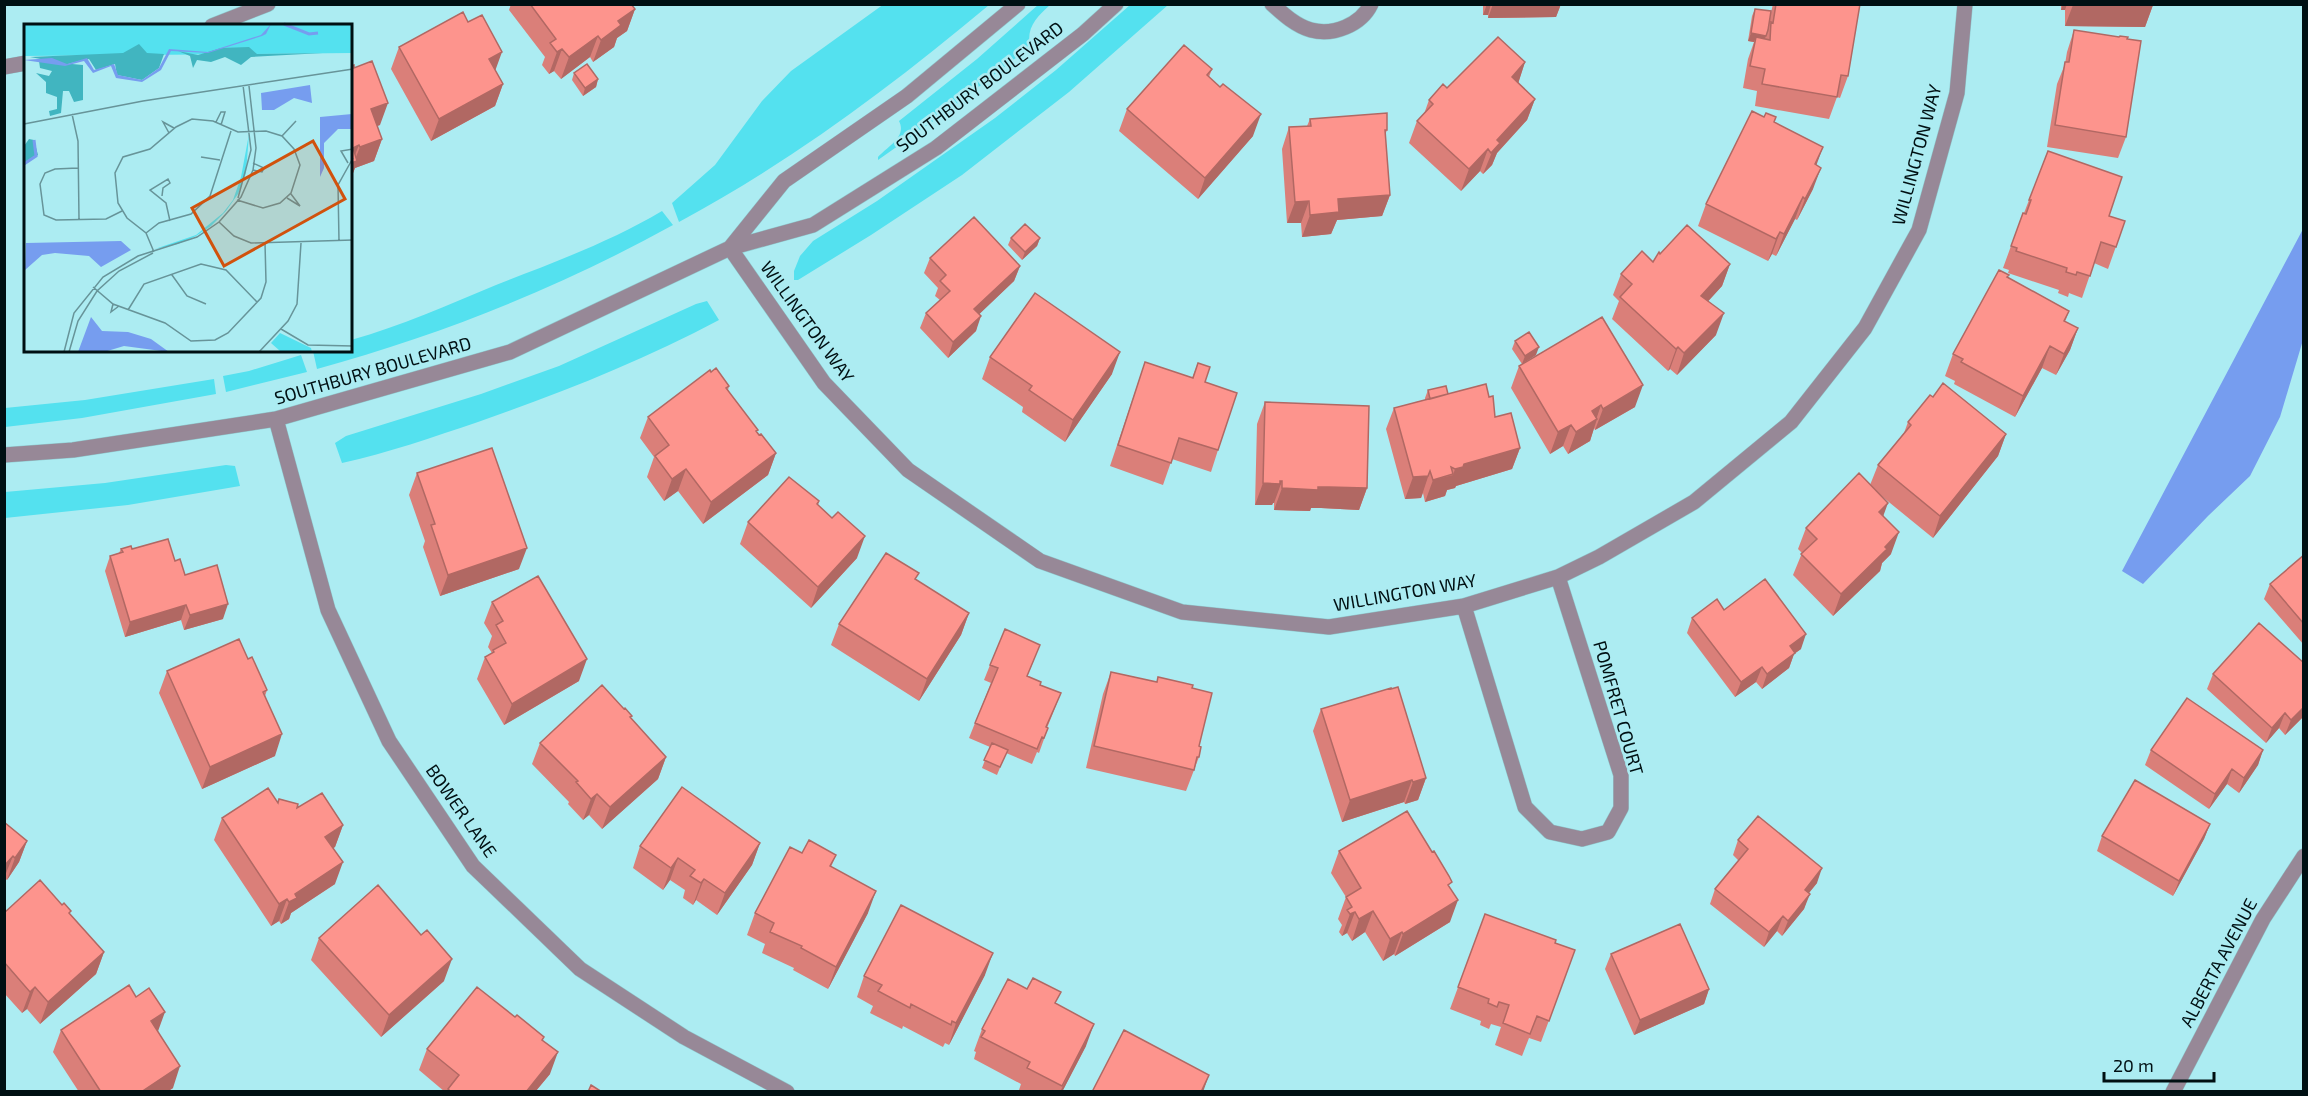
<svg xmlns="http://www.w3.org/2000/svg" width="2308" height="1096" font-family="'Exo 2',sans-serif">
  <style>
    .green { fill: #54e1ef }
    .water { fill: #769def }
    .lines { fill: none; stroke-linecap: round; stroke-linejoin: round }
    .minor-casing { stroke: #90c9ce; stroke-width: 16 }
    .minor { stroke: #978897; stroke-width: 15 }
    .wall { fill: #da7f79 }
    .shaded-wall { fill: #b16863 }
    .building { fill: #fd948d; stroke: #b16863; stroke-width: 1.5 }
    .labels { text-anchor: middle; stroke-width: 5; stroke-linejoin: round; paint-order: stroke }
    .street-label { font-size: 18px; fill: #001013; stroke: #acecf2 }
    .inset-river { fill: none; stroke: #769def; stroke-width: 3 }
    .inset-road { fill: none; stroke: #679499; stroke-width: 1.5 }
    .view { fill: #d1520d; fill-opacity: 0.15; stroke: #d1520d; stroke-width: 3 }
    .inset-edge { fill: none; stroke: #001013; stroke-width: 3 }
  </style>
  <rect width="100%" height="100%" fill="#acecf2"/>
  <path class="green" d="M884,4L989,5C892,86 791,162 679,222L672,203L715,165L762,101L791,71Z
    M1039,4L1050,5C1037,17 1026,27 1030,47L949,110L878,160V157C888,146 907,137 899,121L977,59Z
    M1130,5H1168L1069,92L962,175L871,235L798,280H794V271L800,256L813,241L877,201L995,118L1056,70Z
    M662,211L673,225C561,287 441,335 317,369L313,351H351V340C401,326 448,305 496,285C552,263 610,242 662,211Z
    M707,301L719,320C642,361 561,393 478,422C433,437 388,453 342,463L335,443L346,436L481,394L559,366L696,304Z
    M301,355L307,372L226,392L223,376L249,371Z
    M214,379L216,394L82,418L5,427V408L85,400Z
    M226,465L235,466L240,486L128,505L5,518V492L105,483Z"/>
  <path class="water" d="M2303,229V340L2280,417L2250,476L2208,516L2143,584L2122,571Z"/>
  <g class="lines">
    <g class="minor-casing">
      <path id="minor" d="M1272,4C1283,14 1296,26 1311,30C1333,36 1361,25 1371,4
        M212,26L268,4
        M4,67L26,63
        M730,248L824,383L908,470L1040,561L1182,612L1329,627L1464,606L1558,577L1599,557L1694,502L1791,422L1865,328L1919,230L1957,93L1965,4
        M730,248L784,181L907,96L1018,4
        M276,419L328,610L389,741L473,866L580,969L684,1037L787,1092
        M4,455L73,450L276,419L510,352L730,248L813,225L936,148L1083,34L1116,4
        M1464,606L1525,807L1550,832L1582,839L1608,832L1621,808V775L1558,577
        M2173,1092L2263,919L2304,856"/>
    </g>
    <use href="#minor" class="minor"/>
  </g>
  <path class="wall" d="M511,4H631L635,9L627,31L617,38L614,47L593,62L590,57L561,79L554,71L549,74L542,65L545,57L509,10Z
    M1483,4H1561L1556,17L1488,18V15H1483Z
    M1773,4H1860L1848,76L1840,98L1837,97L1829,119L1755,106L1757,91L1743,88L1748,59L1754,42L1748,41L1752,16L1755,9L1769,21Z
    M2061,4H2153V5L2145,27L2065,26V10H2061Z
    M2074,30L2126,137L2118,158L2047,147L2057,84L2065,64L2067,52Z
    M399,47L495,71L503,84L495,106L431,141L391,69Z
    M1525,62L1518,83L1535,99L1527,120L1497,153L1492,165L1483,174L1480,171L1461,191L1409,143L1417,121L1424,114L1429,100L1447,88Z
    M351,66L354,68L380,125L377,126L382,139L374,161L355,168L351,178Z
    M1212,69L1209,77L1220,87L1253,136L1198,199L1119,131L1127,109Z
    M574,73L598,79L596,87L583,96L572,80Z
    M1310,119L1387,130L1385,135L1390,195L1382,216L1337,220L1331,234L1302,237L1301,223H1287L1282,149L1289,127L1307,126Z
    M1774,123L1816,165L1813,189L1797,220L1795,219L1776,256L1772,254L1768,261L1698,226L1706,204Z
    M2048,151L2109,216L2125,221L2108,269L2094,263L2082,298L2069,293L2068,297L2058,293L2059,290L2008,273L2009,270L2003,268L2023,213H2024Z
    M1011,238H1040L1037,246L1022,260L1008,245Z
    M1660,254L1730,264L1722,286L1708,301L1716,335L1677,375L1670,369L1668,371L1612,319L1619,301L1613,295L1621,274L1653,262Z
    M930,258L1020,266L1014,281L979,314L976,331L948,358L920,328L926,313L940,300L935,296L938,288L924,273Z
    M2008,278L2069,311L2065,322L2078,328L2070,350L2056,375L2042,368L2015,417L1954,384L1955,381L1945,376L1953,354Z
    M1515,341L1536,355L1522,364L1512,349Z
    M990,357L1112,374L1065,442L1022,412L1023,407L982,379Z
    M1145,362L1192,378L1198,363L1205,382L1218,450L1211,472L1172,459L1163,485L1110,466Z
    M1519,366L1635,407L1595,430L1594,428L1590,441L1568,454L1563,446L1550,454L1511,388Z
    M729,386L728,390L757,432L776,453L768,475L703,524L678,491L664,501L647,477L654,457L640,438L648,417Z
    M1428,390L1448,394L1489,397L1495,417L1520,448L1512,469L1456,486L1455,488L1447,490L1445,496L1425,502L1423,493L1421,498L1405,499L1386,429L1394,408L1425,400V398Z
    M1933,397L2006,434L1998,456L1933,538L1879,494L1891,554L1882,563L1880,571L1833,616L1793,575L1802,553L1798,549L1806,528L1870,485L1878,465L1904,433L1908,422Z
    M1265,402L1367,488L1359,510L1321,508H1311L1310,511L1274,510V503H1273L1272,505H1255L1257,424Z
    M417,473L519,569L440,596L423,547L425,541L409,495Z
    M819,501L818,505L832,518L857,558L811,608L740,544L748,522Z
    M121,549H132L175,561L185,575L223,619L184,630L181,620L125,637L105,571L110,556L119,553Z
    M2304,555V645L2264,599L2270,584Z
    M916,580L969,613L961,635L919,701L831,645L839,624Z
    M492,602L579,681L504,725L477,679L485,657L492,653L488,647L492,636L484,623Z
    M1724,610L1801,649L1794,654L1789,668L1762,689L1756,682L1735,697L1687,633L1692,618Z
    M248,659L267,690L265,696L275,756L202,789L159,693L167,671Z
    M1034,660L1027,676L1040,685L1061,693L1047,728H1048L1039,753L1037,752L1032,764L1006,753L997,775L982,768L990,747L969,738L991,683L984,680L990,665Z
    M2304,663V716L2285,735L2279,728L2266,743L2207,689L2213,674Z
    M1111,672L1157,682L1158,677L1192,688L1199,746V757L1186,791L1086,768L1103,694Z
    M624,709L632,716L631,718L666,757L658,779L602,829L589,815L583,820L568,804L569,802L532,764L540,743Z
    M1321,709L1426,778L1418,800L1405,804L1404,802L1342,822L1313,731Z
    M2151,750H2263L2258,765L2239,793L2227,784L2209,809L2145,765Z
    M277,802L297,808L343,825L335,847L333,848L335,884L291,913L289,919L281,924L279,921L271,926L214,840L222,818Z
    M4,822L27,841L19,862L7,880L4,878Z
    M2210,824L2204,839L2173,896L2097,851L2102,836Z
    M1738,840L1817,883L1809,893L1804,909L1782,936L1777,931L1764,947L1710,904L1715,889L1739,861L1733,855Z
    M760,843L752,865L717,915L696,900L693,905L683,898L685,890L670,880L663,890L633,868L640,846Z
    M1339,851L1450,888V922L1395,956L1394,954L1383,961L1365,932L1352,941L1347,933L1342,936L1339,932L1342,925L1338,919L1346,897L1331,873Z
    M802,853L836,855L831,867L868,913L828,989L793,970L794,968L762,953L765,944L747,935L755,913Z
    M4,913L70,914L104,952L96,974L40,1024L27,1009L22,1013L4,993Z
    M1485,914L1555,943L1575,950L1541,1042L1529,1038L1522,1056L1495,1045L1501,1027L1491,1024L1489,1029L1480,1025L1481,1021L1450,1009Z
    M421,935L444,981L381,1037L311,960L319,938Z
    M1611,954L1709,989L1704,1004L1634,1035L1605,969Z
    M985,975L949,1045L945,1043L943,1047L903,1026L902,1029L870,1013L873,1006L857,997L864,976Z
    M1056,1004L1086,1046L1062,1092H1022L1019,1090L1021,1084L974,1059L976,1052L974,1051L982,1029Z
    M61,1030L158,1031L173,1088L167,1092H79L53,1052Z
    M543,1040L550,1074L535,1092H445L419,1070L427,1049Z"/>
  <path class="shaded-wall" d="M1487,4H1491L1488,15H1483Z
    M1493,4H1561L1556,17L1488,18Z
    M2063,4H2067L2065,10H2061Z
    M2073,5H2153L2145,27L2065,26Z
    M635,9L627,31L617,38L614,47L593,62L601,40L618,21Z
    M1751,33L1766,36L1763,43L1756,37L1754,42L1748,41Z
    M598,36L590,57L561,79L569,57Z
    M562,49L554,71L549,74L557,52Z
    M502,52L494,74L489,59Z
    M1525,62L1518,84L1512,77Z
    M598,79L596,87L583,96L585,88Z
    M503,84L495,106L431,141L439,119Z
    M1535,99L1527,120L1497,153L1492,165L1483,174L1497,140Z
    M388,103L380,125L363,131L371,109Z
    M1261,114L1253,136L1198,199L1205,178Z
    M382,139L374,161L355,168L351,178V152L353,148L359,145L352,162H354L360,147Z
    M1823,147L1815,169V164Z
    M1488,149L1480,171L1461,191L1469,169Z
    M1821,168L1813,189L1797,220L1805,199Z
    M1390,195L1382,216L1337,220L1331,234L1302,237L1310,215L1338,199Z
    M1803,197L1795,219L1776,256L1784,234Z
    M1309,201L1301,223H1287L1295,202Z
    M1780,232L1772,254L1768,261L1776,239Z
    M1040,238L1037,246L1022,260L1025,252Z
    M1730,264L1722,286L1693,318L1701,296Z
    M1020,266L1014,281L969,324L974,309Z
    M1724,313L1716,335L1677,375L1684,353Z
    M981,316L976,331L948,358L953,342Z
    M2078,328L2070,350L2056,375L2064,354Z
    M2050,346L2042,368L2015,417L2023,396Z
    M1539,347L1536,355L1522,364L1525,356Z
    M1678,347L1670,369L1668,371L1676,349Z
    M1120,352L1112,374L1065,442L1073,420Z
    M1643,385L1635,407L1595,430L1603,409Z
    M1601,405L1596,420L1597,419L1590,441L1568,454L1576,432L1592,411Z
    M1571,425L1563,446L1550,454L1558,432Z
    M2006,434L1998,456L1933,538L1940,516Z
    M1520,448L1512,469L1456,486L1455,488L1447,490L1445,496L1425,502L1433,480L1453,475L1455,469L1464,464Z
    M776,453L768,475L703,524L711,502Z
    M686,469L678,491L664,501L672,479Z
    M1430,471L1421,498L1405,499L1413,477Z
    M1282,481L1274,503H1273L1272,505H1255L1263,483Z
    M1329,487L1367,488L1359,510L1321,508H1311L1310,511L1274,510L1282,488Z
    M1888,503L1880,525L1879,512Z
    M1899,532L1891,554L1882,563L1880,571L1833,616L1841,594L1885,547Z
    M865,536L857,558L811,608L818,587Z
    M527,548L519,569L440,596L448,575Z
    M228,604L223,619L184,630L190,615Z
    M186,605L181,620L125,637L130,622Z
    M969,613L961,635L919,701L927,679Z
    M1806,634L1801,649L1794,654L1789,668L1762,689L1767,674L1790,646Z
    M587,659L579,681L504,725L512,704Z
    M1762,667L1756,682L1735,697L1741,682Z
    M2304,707V716L2285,735L2291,720Z
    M2285,713L2279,728L2266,743L2272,728Z
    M282,734L275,756L202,789L210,767Z
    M2263,750L2258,765L2239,793L2244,778Z
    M666,757L658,779L602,829L610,807Z
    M2232,769L2227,784L2209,809L2215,794Z
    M1426,778L1418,800L1405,804L1413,782Z
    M1412,780L1404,802L1342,822L1350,800Z
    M597,794L589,815L583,820L591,799Z
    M2210,824L2204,839L2173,896L2179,881Z
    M343,825L335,847L317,858L325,837Z
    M27,841L19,862L7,880L15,858Z
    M760,843L752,865L717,915L725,893Z
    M13,856L4,878V866Z
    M678,858L670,880L663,890L671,868Z
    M343,862L335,884L291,913L289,919L281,924L289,902L295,894Z
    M1822,868L1817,883L1799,905L1805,890Z
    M704,879L696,900L693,905L701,883Z
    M876,891L868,913L828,989L836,967Z
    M1810,894L1804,909L1782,936L1788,921Z
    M287,899L279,921L271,926L279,904Z
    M1458,900L1450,922L1395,956L1403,934Z
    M1373,911L1365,932L1352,941L1359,919Z
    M1355,912L1347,933L1342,936L1350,914Z
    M1783,916L1777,931L1764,947L1769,932Z
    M1402,932L1394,954L1383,961L1390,939Z
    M104,952L96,974L40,1024L48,1002Z
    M993,953L985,975L949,1045L956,1023Z
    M452,959L444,981L381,1037L389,1015Z
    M35,987L27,1009L22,1013L30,992Z
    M1709,989L1704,1004L1634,1035L1640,1020Z
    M165,1012L157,1034L151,1021Z
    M1094,1024L1086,1046L1062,1092H1060Z
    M558,1052L550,1074L535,1092H526Z
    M180,1066L173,1088L167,1092H141Z
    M1209,1075L1203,1092H1201Z"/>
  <path class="building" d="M530,4H631L635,9L618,21L621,25L601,40L598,36L569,57L562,49L557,52L550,43L556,39Z
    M1776,4H1860L1848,76L1841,75L1837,97L1762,84L1765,69L1750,66L1756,37L1770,40L1771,22L1773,23Z
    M2073,4H2153V5H2073Z
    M1755,9L1771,11L1768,30L1766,36L1751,33Z
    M463,12L468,22L482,15L502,52L489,59L503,84L439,119L399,47Z
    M2074,30L2119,37L2120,36L2128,37L2127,39L2141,41L2126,137L2055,125L2065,62H2069Z
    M1498,37L1525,62L1512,77L1535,99L1497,140L1500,143L1491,153L1488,149L1469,169L1417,121L1433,104L1429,100L1443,84L1447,88Z
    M1184,45L1212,69L1207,75L1220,87L1223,84L1261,114L1205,178L1127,109Z
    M372,61L388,103L371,109L382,139L360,147L359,145L353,148L357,161L351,163V66L354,65V68Z
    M587,64L598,79L585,88L574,73Z
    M1752,111L1764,117L1766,113L1776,117L1774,122L1823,147L1815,164L1821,168L1805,199L1803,197L1784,234L1780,232L1776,239L1706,204Z
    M1387,113V130H1385L1390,195L1338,199L1339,212L1310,215L1309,201L1295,202L1289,127L1311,126L1310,119Z
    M2048,151L2122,177L2109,216L2125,221L2116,247L2101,242L2090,276L2077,272L2076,275L2066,272L2067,268L2016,251L2017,248L2011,246L2023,213L2026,214L2031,200H2029Z
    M974,217L1020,266L974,309L981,316L953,342L926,313L950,291L940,281L946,275L930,258Z
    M1025,224L1040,238L1025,252L1011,238Z
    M1687,225L1730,264L1701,296L1724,313L1684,353L1678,347L1676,349L1620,297L1632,284L1621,274L1642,251L1653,262L1659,252L1660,254Z
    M1999,270L2009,275L2007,277L2069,311L2064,321L2078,328L2064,354L2050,346L2023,396L1961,362L1963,359L1953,354Z
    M1035,293L1120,352L1073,420L1029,390L1032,386L990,357Z
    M1602,317L1643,385L1603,409L1601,405L1592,411L1597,419L1576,432L1571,425L1558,432L1519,366Z
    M1529,332L1539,347L1525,356L1515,341Z
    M1145,362L1193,378L1198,363L1210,367L1205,382L1237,393L1218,450L1179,438L1171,463L1118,445Z
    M716,368L729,386L726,388L758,430L756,431L759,435L761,434L776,453L711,502L686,469L672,479L655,456L669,445L648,417L710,370L711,372Z
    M1943,383L2006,434L1940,516L1878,465L1911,425L1908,422L1930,395L1933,397Z
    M1486,384L1489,397L1493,396L1495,417L1511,413L1520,448L1464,464L1463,467L1455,469L1451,467L1453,474L1433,480L1430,471L1428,476L1413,477L1394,408Z
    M1446,386L1448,394L1430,399L1428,390Z
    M1265,402L1369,406L1367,488L1329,487H1318V490L1282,488V481H1280V484L1263,483Z
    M492,448L527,548L448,575L431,525L435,524L417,473Z
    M1859,473L1888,503L1879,512L1899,532L1885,547L1887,549L1841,594L1801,554L1817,539L1806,528Z
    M789,477L819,501L817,504L832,518L838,512L865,536L818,587L748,522Z
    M168,539L175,561L180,559L185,575L217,565L228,604L190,615L186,605L130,622L110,556L123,552L121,549L131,546L132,549Z
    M886,553L919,573L915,579L969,613L927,679L839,624Z
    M2304,555V624L2270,584Z
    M538,576L587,659L512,704L485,657L494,652L493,650L506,643L496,625L503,621L492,602Z
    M1765,579L1806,634L1790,646L1795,653L1767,674L1762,667L1741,682L1692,618L1717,599L1724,610Z
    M2259,623L2304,663V707L2291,720L2285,713L2272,728L2213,674Z
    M1005,629L1040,645L1027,676L1041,682L1040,685L1061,693L1046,727L1048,728L1044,738L1042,737L1037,749L975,723L998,668L990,665Z
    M239,639L248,659L252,657L267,690L263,692L282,734L210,767L167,671Z
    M1111,672L1157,682L1158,677L1193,685L1192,688L1212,693L1199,746L1201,747L1199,757H1197L1194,770L1094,746Z
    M602,685L624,709L625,708L632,716L630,717L666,757L610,807L597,794L591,799L576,782L578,781L540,743Z
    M1398,687L1426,778L1413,782L1412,780L1350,800L1321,709L1391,688V689Z
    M2187,698L2263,750L2244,778L2232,769L2215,794L2151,750Z
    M992,743L1008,750L1000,767L984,760Z
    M2135,780L2210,824L2179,881L2102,836Z
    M682,787L760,843L725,893L704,879L701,883L690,876L695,870L678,858L671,868L640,846Z
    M268,788L278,803L279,799L298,804L297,808L322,793L343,825L325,837L343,862L295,894L297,898L289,902L287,899L279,904L222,818Z
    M1407,811L1432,852L1434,851L1449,876L1452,882L1448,885L1458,900L1403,934L1402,932L1390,939L1373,911L1359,919L1355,912L1350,914L1347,910L1352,907L1346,897L1361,888L1339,851Z
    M1758,816L1822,868L1805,890L1810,894L1788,921L1783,916L1769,932L1715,889L1748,849L1738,840Z
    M4,822L27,841L15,858L13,856L4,866Z
    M809,840L836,855L830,866L876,891L836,967L801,948L802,946L770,932L774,923L755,913L790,847L802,853Z
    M40,880L62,905L64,903L71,911L69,913L104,952L48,1002L35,987L30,992L4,962V913Z
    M378,885L421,935L427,930L452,959L389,1015L319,938Z
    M901,905L993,953L956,1023L952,1021L951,1025L911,1004L910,1008L878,991L882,985L864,976Z
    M1485,914L1556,940L1555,943L1575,950L1549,1021L1537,1016L1530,1034L1503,1023L1509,1005L1499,1002L1497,1007L1488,1003L1489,999L1458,987Z
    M1680,924L1709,989L1640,1020L1611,954Z
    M1033,978L1061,992L1055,1003L1094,1024L1062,1086L1027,1068L1030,1062L981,1037L985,1031L982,1029L1008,979L1027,989Z
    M129,985L136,997L149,988L165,1012L151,1021L180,1066L141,1092H101L61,1030Z
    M477,987L515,1017L517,1015L544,1037L542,1040L558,1052L526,1092H451L448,1089L459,1075L427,1049Z
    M1124,1030L1209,1075L1201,1092H1092Z
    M591,1085L602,1092H588Z"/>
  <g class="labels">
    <g class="street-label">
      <text transform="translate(980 87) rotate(-37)" y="6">SOUTHBURY BOULEVARD</text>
      <text transform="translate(1917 155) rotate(-75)" y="6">WILLINGTON WAY</text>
      <text transform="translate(807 322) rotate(54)" y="6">WILLINGTON WAY</text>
      <text transform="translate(373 371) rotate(-16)" y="6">SOUTHBURY BOULEVARD</text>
      <text transform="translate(1405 593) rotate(-10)" y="6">WILLINGTON WAY</text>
      <text transform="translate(1618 708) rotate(74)" y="6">POMFRET COURT</text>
      <text transform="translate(461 811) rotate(55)" y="6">BOWER LANE</text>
      <text transform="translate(2219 963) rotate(-62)" y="6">ALBERTA AVENUE</text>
    </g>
  </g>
  <g transform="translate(24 24)">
    <rect width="328" height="328" fill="#acecf2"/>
    <path d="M0,0H328V29L0,32ZM225,110L222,149L214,170L202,187L187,202L172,212L154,220L131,225L172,211L199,189L209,176L217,153ZM256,309L287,324L288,328L256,327L247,319Z" fill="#54e1ef"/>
    <path d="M115,20L123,29L140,30L135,44L118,56L93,51L91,40L72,46L65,35L43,40L6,33L99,29ZM225,23L233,30L299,29L227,33L217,41L201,33L187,38L173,36L169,44L166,32L154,27L174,31L197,24ZM15,37L59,41V76L50,78L45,67H39L37,89L26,92L25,87L33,85V73L22,69V58L12,49L25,52L28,47L16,44ZM5,115L10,116L14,131L0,141V122Z" fill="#41b5c0"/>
    <path d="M247,0L242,10L238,12L184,29L147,27L137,46L118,58L92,54L87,42L69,49L60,37L41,42L0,36L28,34L43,40L63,34L70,46L90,40L94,51L118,56L135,44L145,25L184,28L237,11ZM286,61L288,79L270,74L250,86H238L237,69ZM328,90V105H314L300,119V144L296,153V93ZM97,217L107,226L77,243L65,232L31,229L18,231L1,246L2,219ZM67,293L78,307L104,308L127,315L145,328L100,322L80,328H54Z" fill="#769def"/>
    <path class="inset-river" d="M260,0L285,10L294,9M0,140L12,132L10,116"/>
    <path class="inset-road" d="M48,90L54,117L55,195M192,98L197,88H201L197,101M0,100L119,77L329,45M145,109L139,98L150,104M258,112L272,97M177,133L196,136M229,139L240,144L238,148L229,146M324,139L317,127L329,125M54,144L31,145L21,149L16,160L20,191L32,196L82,195L98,187M138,172L139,164L146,159L144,155L126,166L142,179L146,197M214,174L227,126L219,61M263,174L276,182L267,170M195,198L210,212L227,219L329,216M122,209L135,199L167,190L186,172L207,107M315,217L314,161L329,134M130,228L122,209L103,194L94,179L91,149L99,133L126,125L152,103L168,95L189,97L214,108L242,107L258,112L270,125L276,141L267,169L256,179L239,184L213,176M148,251L163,272L182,280M69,263L89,280L141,299L167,317L191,316L204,309L237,274L242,258L241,219M89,280L87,288L95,282M104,286L120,260L177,240L202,246L233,278M257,305L284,321L329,322M40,328L50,289L79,253L114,232L173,213L195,198L217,173L229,146L232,124L225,62M45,328L54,297L73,267L95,247L129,229M235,328L264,297L273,280L277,219"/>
    <path class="view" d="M289,117L321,175L200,242L168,184Z"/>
    <rect width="328" height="328" class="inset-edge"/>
  </g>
  <rect width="2308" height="1096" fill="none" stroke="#001013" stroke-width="12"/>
  <path d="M2104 1072v9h110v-9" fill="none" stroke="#001013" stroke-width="3"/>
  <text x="2113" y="1072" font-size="18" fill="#001013" stroke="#acecf2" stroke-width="4.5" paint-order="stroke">20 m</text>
</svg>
